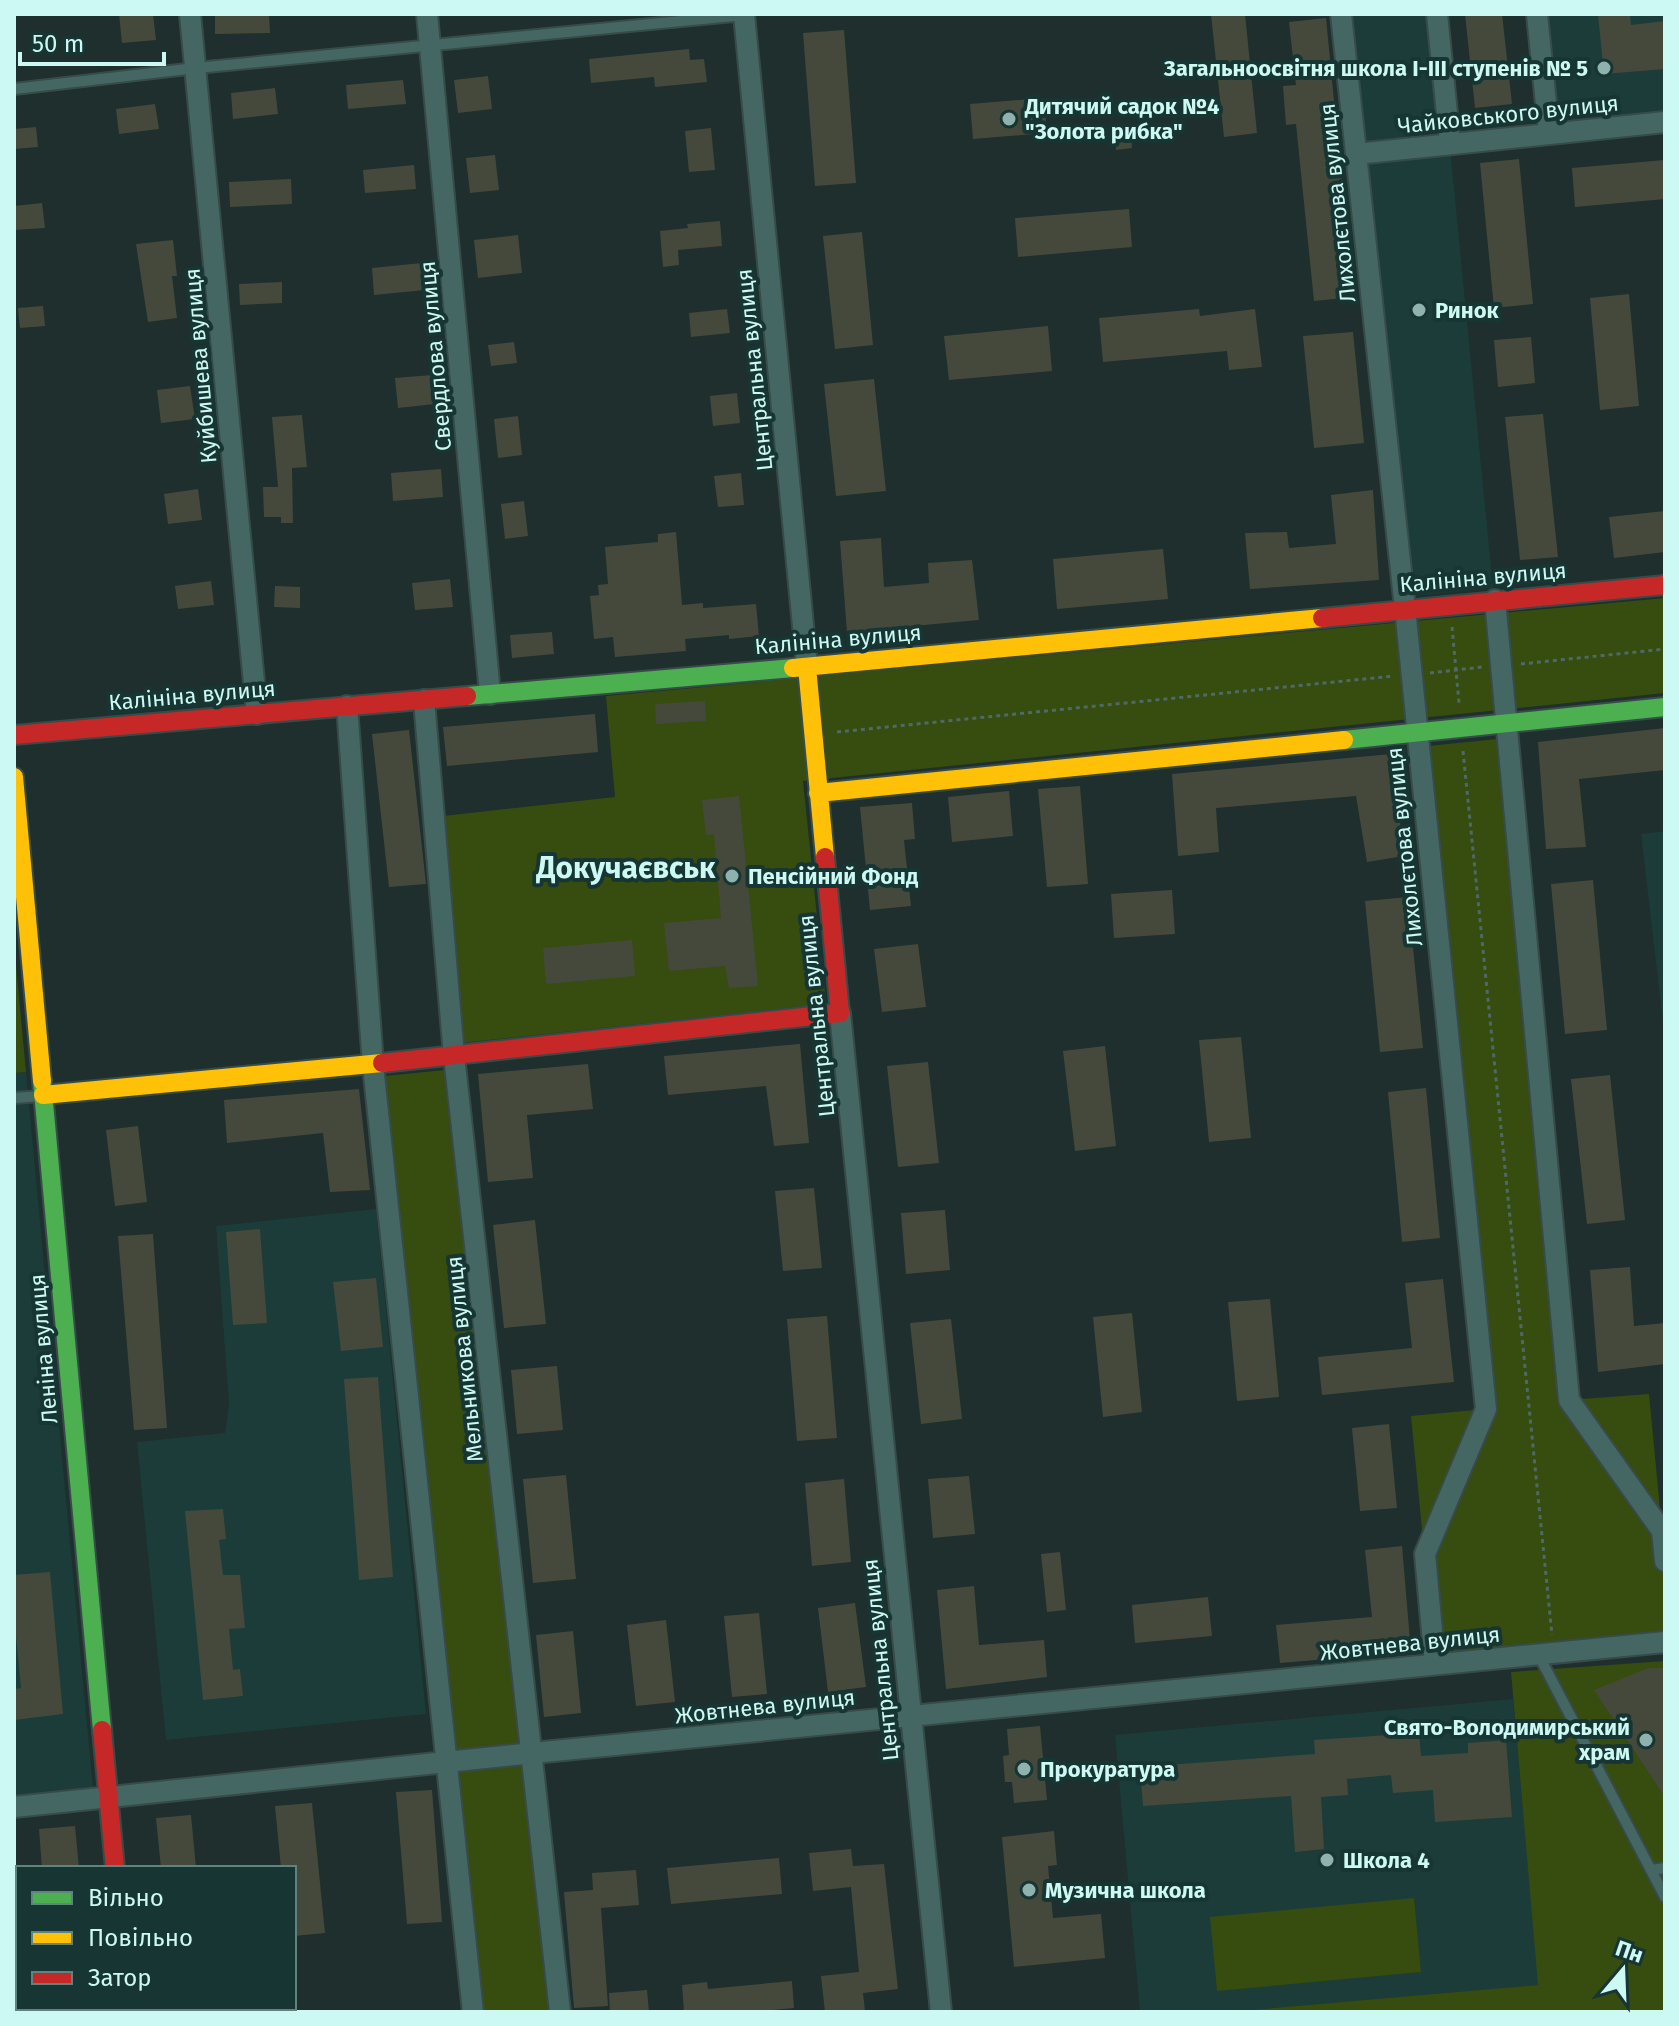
<svg xmlns="http://www.w3.org/2000/svg" width="1679" height="2026" font-family="'Fira Sans',sans-serif">
  <style>
    .built { fill: #1b3c39 }
    .green { fill: #374c0f }
    .building { fill: #45493c }
    .lines { fill: none; stroke-linecap: round; stroke-linejoin: round }
    .lane-casing { stroke: #374b49; stroke-width: 14 }
    .street-casing { stroke: #374b49; stroke-width: 24 }
    .fast-casing { stroke: #374b49; stroke-width: 22 }
    .slow-casing { stroke: #374b49; stroke-width: 22 }
    .jam-casing { stroke: #374b49; stroke-width: 22 }
    .path { stroke: #4f6967; stroke-width: 3; stroke-dasharray: 4 4; stroke-linecap: butt }
    .lane { stroke: #446764; stroke-width: 10 }
    .street { stroke: #446764; stroke-width: 20 }
    .fast { stroke: #4caf50; stroke-width: 18 }
    .slow { stroke: #ffc107; stroke-width: 18 }
    .jam { stroke: #c62828; stroke-width: 18 }
    .poi-dot { fill: #8fb2ae; stroke: #173633; stroke-width: 3 }
    .labels { text-anchor: middle; stroke-width: 8; stroke-linejoin: round; paint-order: stroke }
    .poi-label { font-size: 22px; font-weight: bold; fill: #ccf9f3; stroke: #173633; text-anchor: start }
    .street-label { font-size: 22px; fill: #ccf9f3; stroke: #173633 }
    .district-label { font-size: 30px; font-weight: bold; fill: #ccf9f3; stroke: #173633 }
  </style>
  <rect width="100%" height="100%" fill="#1e2f2d"/>
  <path class="built" d="M1341,14H1437L1493,588L1403,597Z
    M1537,14H1665V122L1549,134Z
    M1665,831V1039L1641,834Z
    M26,1072L94,1799L14,1807V1073Z
    M376,1209L426,1714L166,1740L137,1442L225,1433L229,1404L216,1226Z
    M1513,1699L1539,1985L1228,2012H1140L1115,1735Z"/>
  <path class="green" d="M1665,598V693L803,781L826,1004L452,1044L434,817L615,797L606,696Z
    M1507,738L1569,1400L1649,1394L1665,1561V1642L1435,1664L1411,1416L1485,1409L1418,747Z
    M14,944L26,1072L14,1073Z
    M455,1069L560,2012H472L375,1077Z
    M1665,1661V2012H1228L1538,1985L1511,1672Z
    M1414,1898L1421,1972L1217,1991L1210,1917Z"/>
  <path class="building" d="M119,14H153L156,40L122,43Z
    M215,14H269L270,33L215,34Z
    M1211,14H1245L1257,133L1224,137Z
    M1465,14H1502L1512,104L1475,108Z
    M1598,14H1630L1631,25L1665,21V69L1604,74Z
    M1326,18L1353,297L1314,301L1296,124L1286,125L1283,86L1296,85L1289,22Z
    M844,30L856,183L815,186L803,33Z
    M689,49L690,60L704,59L707,82L655,87L654,77L591,83L589,59Z
    M488,76L492,109L458,113L454,80Z
    M403,80L406,104L348,109L346,85Z
    M275,88L278,114L233,119L231,93Z
    M1044,98L1047,133L973,139L970,104Z
    M155,104L159,129L119,134L116,109Z
    M1130,124L1132,148L1116,150L1114,126Z
    M36,127L38,147L14,149V129Z
    M711,128L715,170L689,172L685,131Z
    M495,155L499,190L470,193L466,158Z
    M1519,159L1533,304L1494,308L1480,163Z
    M1665,160V199L1575,207L1572,168Z
    M414,165L416,189L365,193L363,170Z
    M291,179L292,204L230,207L229,182Z
    M42,203L45,228L14,230V206Z
    M1129,209L1132,247L1018,257L1015,218Z
    M720,221L722,246L678,250L679,265L663,267L660,231L688,228L687,224Z
    M862,232L873,345L835,349L823,236Z
    M518,235L522,273L478,278L474,240Z
    M173,240L177,276H172L177,318L148,322L136,244Z
    M422,263L425,290L374,295L372,268Z
    M282,282V303L240,305L239,284Z
    M1629,294L1639,406L1600,410L1590,298Z
    M43,306L45,326L20,328L18,308Z
    M727,309L730,333L691,337L689,313Z
    M1199,309L1200,316L1255,309L1262,367L1229,370L1227,351L1103,362L1099,318Z
    M1048,326L1052,371L949,380L944,336Z
    M1353,332L1364,443L1314,448L1303,336Z
    M1531,337L1535,383L1498,387L1494,340Z
    M514,342L517,363L491,366L488,345Z
    M432,375L435,404L398,408L395,378Z
    M874,379L886,491L836,496L824,384Z
    M190,386L195,419L161,423L157,390Z
    M737,393L740,423L713,426L710,396Z
    M1543,414L1558,557L1520,560L1505,417Z
    M302,415L307,467L292,468L293,523H281V517H264L263,487H278L272,417Z
    M518,416L522,455L498,458L494,419Z
    M441,469L443,497L393,501L391,473Z
    M741,473L744,505L718,507L714,476Z
    M198,489L202,520L168,524L164,494Z
    M1373,490L1379,580L1250,589L1245,533L1287,532L1289,548L1336,544L1331,495Z
    M524,501L528,536L505,539L501,504Z
    M1665,511V552L1614,558L1609,517Z
    M676,532L682,605L703,603V608L756,604L759,636L729,639V635L685,639L686,651L615,657L613,637L594,639L590,596L599,595L598,585L608,584L605,547L658,542V534Z
    M881,538L884,587L929,583L928,563L972,560L979,620L847,632L840,541Z
    M1163,549L1168,599L1057,609L1053,559Z
    M450,579L453,607L415,610L412,583Z
    M211,581L214,605L178,609L175,586Z
    M275,586L300,587V608L274,607Z
    M552,632L554,654L512,658L510,635Z
    M705,701L706,721L656,724L655,704Z
    M595,714L598,752L447,766L443,727Z
    M1665,728V770L1579,779L1586,847L1546,849L1538,742Z
    M409,730L426,884L389,887L372,734Z
    M1392,754L1404,856L1367,862L1356,796L1216,808L1219,852L1178,856L1172,774Z
    M1080,786L1088,884L1047,887L1038,789Z
    M1009,791L1013,836L952,842L948,797Z
    M739,796L758,986L729,988L725,966L669,971L664,923L721,918L714,834L706,835L702,800Z
    M912,803L915,839L904,840L911,906L870,910L860,807Z
    M1593,880L1607,1030L1565,1034L1551,884Z
    M1172,890L1175,934L1114,938L1111,894Z
    M1408,897L1423,1048L1380,1052L1365,901Z
    M632,940L635,976L546,984L543,948Z
    M918,944L926,1007L882,1012L874,949Z
    M1241,1037L1251,1138L1209,1142L1199,1040Z
    M800,1044L809,1143L774,1146L766,1086L668,1095L664,1056Z
    M1105,1046L1116,1146L1075,1151L1063,1051Z
    M928,1062L939,1163L898,1167L887,1066Z
    M588,1064L593,1109L527,1115L533,1178L488,1182L478,1074Z
    M1610,1075L1625,1220L1587,1224L1571,1079Z
    M1426,1088L1440,1238L1402,1242L1388,1092Z
    M359,1089L370,1190L330,1192L323,1133L227,1143L224,1100Z
    M138,1126L147,1202L115,1206L106,1130Z
    M814,1188L822,1268L783,1271L775,1191Z
    M945,1210L950,1270L906,1274L901,1213Z
    M535,1220L546,1324L504,1328L493,1225Z
    M260,1229L267,1323L233,1325L226,1232Z
    M153,1234L167,1428L134,1430L118,1236Z
    M1630,1267L1634,1326L1665,1323V1364L1598,1372L1590,1270Z
    M376,1278L383,1347L341,1351L333,1282Z
    M1443,1279L1454,1382L1322,1395L1318,1357L1412,1348L1405,1283Z
    M1270,1299L1279,1397L1237,1401L1228,1302Z
    M1132,1313L1142,1412L1103,1417L1093,1317Z
    M827,1316L837,1438L797,1441L787,1319Z
    M951,1319L962,1419L921,1424L910,1323Z
    M557,1366L563,1430L517,1434L511,1370Z
    M378,1377L393,1577L359,1580L344,1379Z
    M1389,1424L1397,1508L1360,1511L1352,1428Z
    M566,1475L576,1579L533,1583L523,1479Z
    M969,1476L975,1534L933,1538L928,1479Z
    M844,1479L851,1562L812,1566L805,1483Z
    M223,1509L226,1539L219,1540L223,1575H240L245,1628L229,1629L233,1670L240,1669L243,1696L203,1700L185,1511Z
    M1402,1546L1411,1652L1280,1663L1276,1625L1372,1617L1365,1550Z
    M1060,1552L1066,1610L1047,1612L1041,1554Z
    M50,1572L63,1714L14,1720V1689L21,1688L14,1616V1575Z
    M974,1586L979,1645L1044,1640L1047,1677L946,1689L937,1590Z
    M1208,1597L1212,1636L1135,1643L1132,1605Z
    M855,1603L866,1687L828,1692L818,1608Z
    M759,1613L767,1694L732,1697L724,1616Z
    M666,1620L675,1702L636,1706L627,1625Z
    M573,1631L581,1713L544,1717L536,1635Z
    M1648,1668H1665V1797L1594,1690Z
    M1040,1726L1047,1800L1014,1803L1012,1782H1005L1003,1756L1009,1755L1007,1729Z
    M1419,1733L1421,1756L1468,1753V1743L1506,1740L1512,1817L1435,1822L1433,1790L1393,1793L1391,1775L1347,1779L1348,1795L1321,1797L1324,1849L1295,1852L1291,1796L1143,1806L1140,1767L1315,1754L1314,1740Z
    M432,1790L442,1922L407,1924L396,1792Z
    M312,1803L325,1933L294,1936V1868H281L275,1806Z
    M191,1815L196,1868H161L156,1818Z
    M75,1826L79,1868H42L39,1829Z
    M1054,1831L1057,1865L1048,1866L1053,1918L1101,1914L1105,1958L1014,1967L1002,1837Z
    M851,1849L853,1866L884,1864L898,1989L863,1993L865,2011L825,2012L821,1976L859,1972L851,1887L813,1891L809,1853Z
    M779,1858L782,1894L671,1904L667,1868Z
    M636,1870L639,1905L601,1908L608,2006L574,2008L564,1892L593,1890L592,1873Z
    M792,1981L794,2008L752,2012H684L682,1985L707,1982L708,1989Z
    M647,1990L649,2012H610L609,1993Z"/>
  <g class="lines">
    <g class="lane-casing">
      <path id="lane" d="M14,89L196,68L744,15
        M14,1098L41,1096
        M1538,1654L1665,1897
        M1651,1870L1665,1868"/>
    </g>
    <g class="street-casing">
      <path id="street" d="M190,14L257,714
        M427,14L490,694
        M744,14L807,667
        M1341,14L1405,608L1486,1409L1425,1554L1435,1664
        M1437,14L1450,144
        M1537,14L1549,134
        M1356,154L1665,122
        M1495,600L1569,1400L1662,1531L1665,1561
        M424,700L454,1056L560,2012
        M347,706L373,1065L473,2012
        M840,1013L941,2012
        M14,1807L533,1753L1665,1642"/>
    </g>
    <g class="fast-casing">
      <path id="fast" d="M467,696L793,668
        M1344,740L1665,707
        M42,1081L102,1730"/>
    </g>
    <g class="slow-casing">
      <path id="slow" d="M807,667L825,857
        M793,668L1322,618
        M14,777L42,1081
        M818,793L1344,740
        M43,1095L382,1063"/>
    </g>
    <g class="jam-casing">
      <path id="jam" d="M1322,618L1665,585
        M14,735L467,696
        M382,1063L840,1013L825,857
        M102,1730L115,1868
        M128,2008L129,2012"/>
    </g>
    <path class="path" d="M1452,627L1459,703
      M1521,664L1665,649
      M1430,673L1482,667
      M837,732L1394,676
      M1463,751L1552,1635"/>
    <use href="#lane" class="lane"/>
    <use href="#street" class="street"/>
    <use href="#fast" class="fast"/>
    <use href="#slow" class="slow"/>
    <use href="#jam" class="jam"/>
  </g>
  <g class="poi-dot">
    <circle cx="1604" cy="68" r="8"/>
    <circle cx="1009" cy="119" r="8"/>
    <circle cx="1419" cy="310" r="8"/>
    <circle cx="732" cy="876" r="8"/>
    <circle cx="1646" cy="1740" r="8"/>
    <circle cx="1024" cy="1769" r="8"/>
    <circle cx="1327" cy="1860" r="8"/>
    <circle cx="1029" cy="1890" r="8"/>
  </g>
  <g class="labels">
    <g class="poi-label">
      <text x="1588" y="76" text-anchor="end">Загальноосвітня школа І-ІІІ ступенів № 5</text>
      <text x="1025" y="114">Дитячий садок №4<tspan x="1025" dy="25">"Золота рибка"</tspan></text>
      <text x="1435" y="318">Ринок</text>
      <text x="748" y="884">Пенсійний Фонд</text>
      <text x="1630" y="1735" text-anchor="end">Свято-Володимирський<tspan x="1630" dy="25">храм</tspan></text>
      <text x="1040" y="1777">Прокуратура</text>
      <text x="1343" y="1868">Школа 4</text>
      <text x="1045" y="1898">Музична школа</text>
    </g>
    <g class="street-label">
      <text transform="translate(1508 114) rotate(-6)" y="8">Чайковського вулиця</text>
      <text transform="translate(1337 203) rotate(-96)" y="8">Лихолєтова вулиця</text>
      <text transform="translate(435 356) rotate(-95)" y="8">Свердлова вулиця</text>
      <text transform="translate(200 366) rotate(-95)" y="8">Куйбишева вулиця</text>
      <text transform="translate(754 370) rotate(-96)" y="8">Центральна вулиця</text>
      <text transform="translate(1483 577) rotate(-5)" y="8">Калініна вулиця</text>
      <text transform="translate(838 639) rotate(-5)" y="8">Калініна вулиця</text>
      <text transform="translate(192 695) rotate(-5)" y="8">Калініна вулиця</text>
      <text transform="translate(1404 847) rotate(-96)" y="8">Лихолєтова вулиця</text>
      <text transform="translate(816 1016) rotate(-96)" y="8">Центральна вулиця</text>
      <text transform="translate(43 1349) rotate(-95)" y="8">Леніна вулиця</text>
      <text transform="translate(464 1359) rotate(-96)" y="8">Мельникова вулиця</text>
      <text transform="translate(1410 1643) rotate(-6)" y="8">Жовтнева вулиця</text>
      <text transform="translate(880 1660) rotate(-96)" y="8">Центральна вулиця</text>
      <text transform="translate(765 1706) rotate(-6)" y="8">Жовтнева вулиця</text>
    </g>
    <g class="district-label">
      <text x="626" y="878">Докучаєвськ</text>
    </g>
  </g>
  <rect width="1679" height="2026" fill="none" stroke="#ccf9f3" stroke-width="32"/>
  <rect x="16" y="1866" width="280" height="144" fill="#173633" stroke="#5f8480" stroke-width="2"/>
  <rect x="32" y="1892" width="40" height="12" fill="#4caf50" stroke="#5f8480" stroke-width="2"/>
  <text x="88" y="1906" font-size="24" fill="#ccf9f3">Вільно</text>
  <rect x="32" y="1932" width="40" height="12" fill="#ffc107" stroke="#5f8480" stroke-width="2"/>
  <text x="88" y="1946" font-size="24" fill="#ccf9f3">Повільно</text>
  <rect x="32" y="1972" width="40" height="12" fill="#c62828" stroke="#5f8480" stroke-width="2"/>
  <text x="88" y="1986" font-size="24" fill="#ccf9f3">Затор</text>
  <g transform="translate(1623 1970) rotate(19)" stroke="#173633" stroke-width="6" paint-order="stroke">
  <path d="M0-6L14 30L0 20L-14 30Z" fill="#ccf9f3"/>
  <text y="-12" font-size="22" font-weight="bold" text-anchor="middle" fill="#ccf9f3">Пн</text>
  </g>
  <path d="M20 52v12h144v-12" fill="none" stroke="#ccf9f3" stroke-width="4"/>
  <text x="32" y="52" font-size="24" fill="#ccf9f3" stroke="#173633" stroke-width="6" paint-order="stroke">50 m</text>
</svg>
